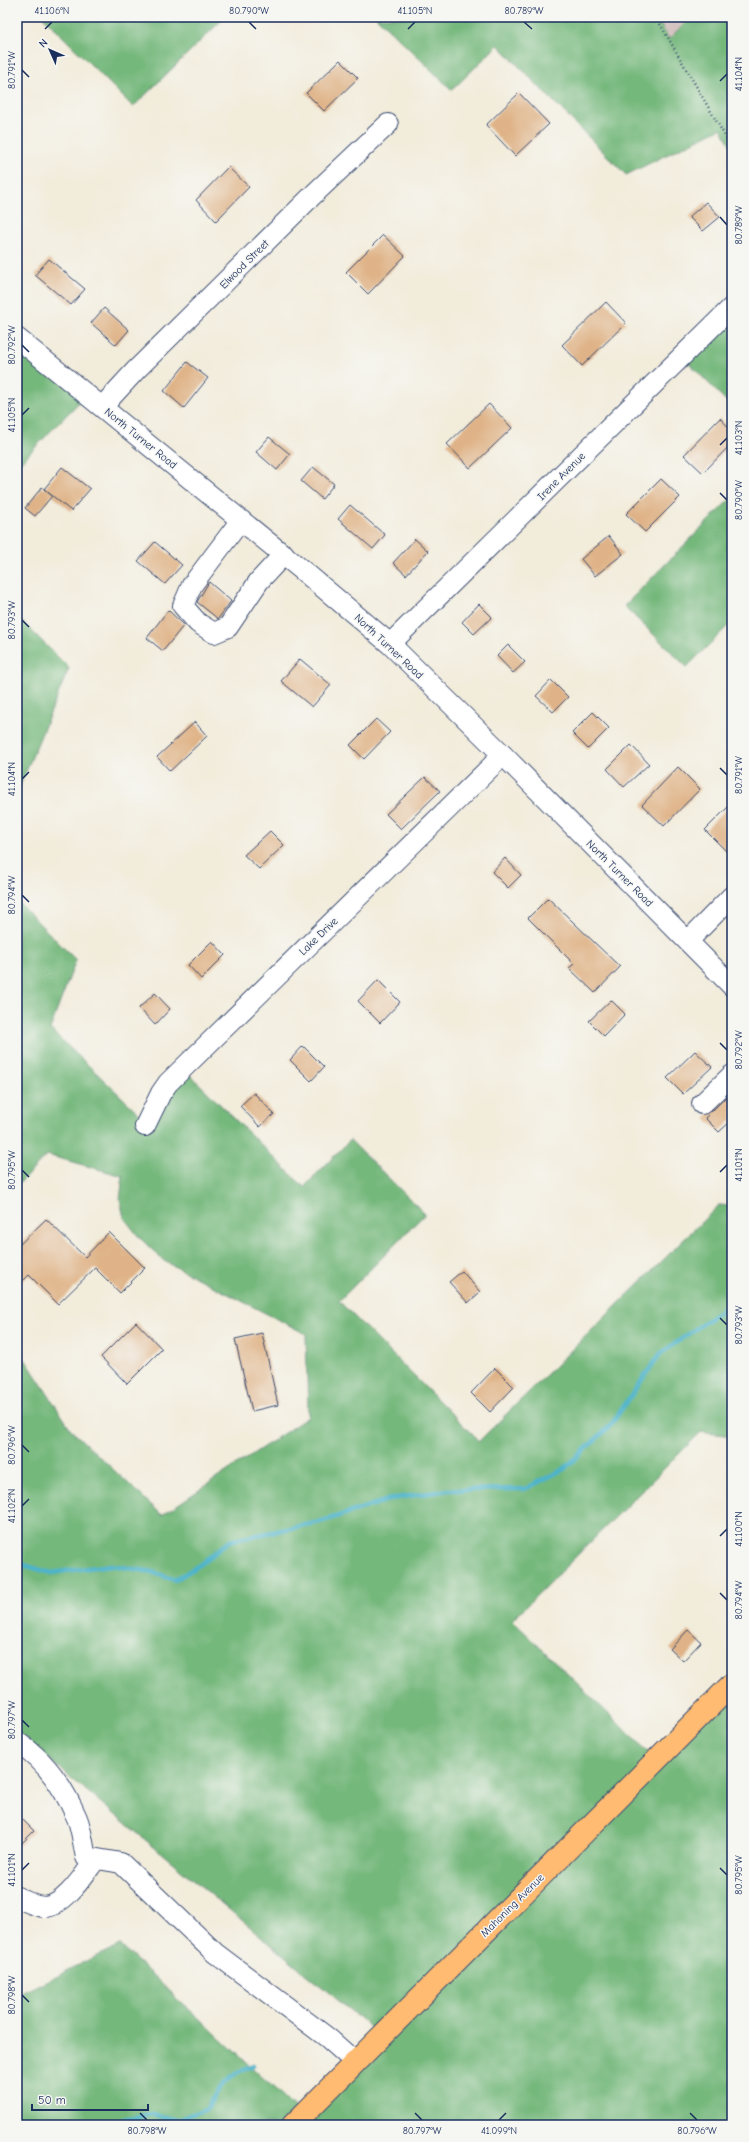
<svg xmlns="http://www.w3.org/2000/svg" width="749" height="2142" font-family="'Comic Neue',sans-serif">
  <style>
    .industrial { fill: #d1c0bd }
    .forest { fill: #75b87c; stroke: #48746d }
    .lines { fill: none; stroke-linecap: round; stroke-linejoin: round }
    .stream { stroke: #4db4cb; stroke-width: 4.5 }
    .building { fill: #dfb387 }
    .minor-casing { stroke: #3b4b71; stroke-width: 22 }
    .major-casing { stroke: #3b4b71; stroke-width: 24 }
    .path { stroke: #3b4b71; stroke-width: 2.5; stroke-dasharray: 1 3; stroke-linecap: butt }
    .minor { stroke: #fff; stroke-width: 20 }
    .major { stroke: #febb71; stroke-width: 22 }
    .ticks { fill: none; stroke: #1b2f5e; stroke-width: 1.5 }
    .labels { text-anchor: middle; stroke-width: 3; stroke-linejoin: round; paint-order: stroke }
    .street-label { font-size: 11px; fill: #1b2f5e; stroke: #f6f6f2 }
    .neatline { fill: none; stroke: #1b2f5e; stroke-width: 1.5 }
    .ticks-label { font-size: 10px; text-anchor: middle; fill: #1b2f5e }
  </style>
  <rect width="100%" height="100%" fill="#f6f6f2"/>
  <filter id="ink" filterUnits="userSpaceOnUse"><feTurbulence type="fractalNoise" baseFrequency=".025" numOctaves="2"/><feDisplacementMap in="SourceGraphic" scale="8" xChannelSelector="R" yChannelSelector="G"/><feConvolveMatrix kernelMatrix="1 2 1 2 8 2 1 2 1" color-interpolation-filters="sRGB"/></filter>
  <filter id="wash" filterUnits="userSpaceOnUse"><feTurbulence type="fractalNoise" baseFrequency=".012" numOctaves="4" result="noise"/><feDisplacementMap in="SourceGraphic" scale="16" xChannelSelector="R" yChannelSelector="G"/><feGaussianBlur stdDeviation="0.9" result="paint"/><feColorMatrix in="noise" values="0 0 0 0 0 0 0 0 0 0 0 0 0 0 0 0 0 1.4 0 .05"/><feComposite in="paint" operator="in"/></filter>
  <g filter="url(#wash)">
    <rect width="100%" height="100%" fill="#f2ecdb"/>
    <path class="industrial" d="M656,17H691L669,39Z"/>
    <path class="forest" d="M43,17H225L133,107Z
      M376,17H656L669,39L691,17H732V148L721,128L626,175L498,45L452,90Z
      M732,307V407L682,356Z
      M17,338L87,394L17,466Z
      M732,497V622L687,667L624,606Z
      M17,616L69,668L17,793Z
      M17,901L76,960L50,1029L147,1121L183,1068L304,1187L350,1140L425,1214L339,1301L479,1441L719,1205L732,1206V1436L701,1432L512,1620L656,1760L732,1684V2125H17V1995L120,1945L303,2115L381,2036L17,1733V1347L72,1431L162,1515L308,1417L306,1334L164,1261L139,1237L124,1218L120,1199L123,1176L47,1155L17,1186Z"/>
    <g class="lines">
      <path class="stream" d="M17,1563L51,1573L111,1565L152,1572L175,1580L201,1564L229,1541L320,1522L391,1499L448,1490L525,1489L564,1469L610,1426L660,1354L732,1303
        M107,2125L123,2119L153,2114L177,2120L207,2108C218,2087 230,2073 253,2065"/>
    </g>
    <g id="blocks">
      <path class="building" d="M340,60L358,78L324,111L306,93Z
        M519,93L549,124L515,156L486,125Z
        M228,167L249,187L216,221L196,200Z
        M706,202L720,217L703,231L689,217Z
        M383,235L405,256L368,294L346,272Z
        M49,259L85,289L71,305L35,275Z
        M606,302L626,323L582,366L562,345Z
        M104,308L129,330L116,345L91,323Z
        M187,362L208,378L184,408L164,391Z
        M489,404L512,428L470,468L447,444Z
        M720,418L732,431V443L703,473L684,455Z
        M269,437L290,454L277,470L256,452Z
        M62,467L90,489L71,511L44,489Z
        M313,467L334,484L322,499L301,481Z
        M661,479L680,497L645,532L626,514Z
        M42,487L52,496L35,516L25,508Z
        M350,505L385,535L373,549L338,519Z
        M609,536L623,554L595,576L581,559Z
        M415,539L428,551L406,575L393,563Z
        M155,542L182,565L165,584L138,561Z
        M209,582L231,601L218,619L197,602Z
        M479,604L492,617L474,634L462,622Z
        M168,610L184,625L163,651L147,638Z
        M508,645L525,662L513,673L497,656Z
        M300,659L331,685L312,707L281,681Z
        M551,680L568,697L553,712L536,696Z
        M593,712L609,728L588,749L572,733Z
        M376,719L390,732L364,759L350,745Z
        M195,722L207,736L170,771L157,757Z
        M631,745L649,764L624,787L607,769Z
        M678,767L700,789L664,826L642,805Z
        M425,777L440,791L401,829L386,814Z
        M732,803V857L705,830Z
        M270,831L284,845L259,869L244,855Z
        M505,858L521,875L508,888L492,872Z
        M548,898L620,967L595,993L569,968L574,964L528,918Z
        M212,941L225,955L201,979L188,965Z
        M378,980L400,1002L380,1023L358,1001Z
        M155,993L170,1009L155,1025L139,1008Z
        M611,1000L625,1014L604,1036L589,1021Z
        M303,1046L324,1067L311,1081L290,1060Z
        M695,1051L712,1067L683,1094L667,1078Z
        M732,1091V1120L719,1132L705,1118Z
        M254,1093L274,1114L260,1127L240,1106Z
        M46,1219L85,1257L109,1232L145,1268L120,1293L95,1268L58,1304L29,1275L17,1287V1247Z
        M462,1271L480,1292L468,1303L449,1282Z
        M136,1322L162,1349L127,1384L101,1357Z
        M262,1333L278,1405L252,1411L235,1339Z
        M495,1368L514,1387L490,1412L471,1393Z
        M688,1630L701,1642L683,1661L670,1649Z
        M17,1814L34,1831L17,1848Z"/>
    </g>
  </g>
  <g filter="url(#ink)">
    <use href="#blocks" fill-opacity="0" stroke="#3b4b71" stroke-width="1"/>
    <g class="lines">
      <g class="minor-casing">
        <path id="minor" d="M17,338L307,574L390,644L503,755L732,986
          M102,407L136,370L314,194L388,124
          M241,520L192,585L183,606L198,623L214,633L228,627L259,581L284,554
          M390,644L732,307
          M688,941L732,896
          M702,1104L732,1075
          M145,1126L161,1093L168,1083L503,755
          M17,1742C46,1760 64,1788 77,1818C82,1830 83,1845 86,1857L121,1863L215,1953L328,2038L355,2062
          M17,1897C25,1901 34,1906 44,1907C64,1907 85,1873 96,1859"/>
      </g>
      <g class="major-casing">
        <path id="major" d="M293,2125L732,1684"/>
      </g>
      <path class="path" d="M656,17L732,148"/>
      <use href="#minor" class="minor"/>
      <use href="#major" class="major"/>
    </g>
  </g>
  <path class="ticks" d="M249,22L256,29M524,22L532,29M45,29L52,22M408,29L415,22M22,70L29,77M720,81L727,74M720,217L727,225M22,345L29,352M22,415L29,408M720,445L727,438M720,493L727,500M22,620L29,627M720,768L727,775M22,779L29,772M22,895L29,902M720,1043L727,1050M22,1170L29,1177M720,1172L727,1165M720,1318L727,1325M22,1445L29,1452M22,1506L29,1499M720,1536L727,1529M720,1593L727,1600M22,1720L29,1727M720,1868L727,1875M22,1870L29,1863M22,1995L29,2002M140,2113L147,2120M415,2113L422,2120M690,2113L697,2120M499,2120L506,2113"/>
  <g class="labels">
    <g class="street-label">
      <text transform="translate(244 264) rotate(-45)" y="4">Elwood Street</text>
      <text transform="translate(141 438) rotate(39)" y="4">North Turner Road</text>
      <text transform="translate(561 476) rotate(-45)" y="4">Irene Avenue</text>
      <text transform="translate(389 646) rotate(43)" y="4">North Turner Road</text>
      <text transform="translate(620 873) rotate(45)" y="4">North Turner Road</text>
      <text transform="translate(318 936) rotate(-44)" y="4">Lake Drive</text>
      <text transform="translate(512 1905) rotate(-45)" y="4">Mahoning Avenue</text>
    </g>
  </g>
  <rect width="749" height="2142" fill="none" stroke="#f6f6f2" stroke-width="44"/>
  <g transform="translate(50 50) rotate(315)" stroke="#f6f6f2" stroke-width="3" paint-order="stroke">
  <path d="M0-3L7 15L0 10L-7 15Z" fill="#1b2f5e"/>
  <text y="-6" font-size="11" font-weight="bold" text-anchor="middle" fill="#1b2f5e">N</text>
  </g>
  <path d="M32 2104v6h116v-6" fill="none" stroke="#1b2f5e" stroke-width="2"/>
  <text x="38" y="2104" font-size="12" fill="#1b2f5e" stroke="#f6f6f2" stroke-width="3" paint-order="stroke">50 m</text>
  <rect x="22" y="22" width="705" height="2098" class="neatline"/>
  <g class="ticks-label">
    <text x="52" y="14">41.106°N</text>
    <text x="249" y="14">80.790°W</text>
    <text x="415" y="14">41.105°N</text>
    <text x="524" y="14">80.789°W</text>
    <text transform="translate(11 70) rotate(-90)" y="4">80.791°W</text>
    <text transform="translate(738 74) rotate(-90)" y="4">41.104°N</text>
    <text transform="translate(738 225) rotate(-90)" y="4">80.789°W</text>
    <text transform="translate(11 345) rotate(-90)" y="4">80.792°W</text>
    <text transform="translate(11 415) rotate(-90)" y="4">41.105°N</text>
    <text transform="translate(738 438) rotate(-90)" y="4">41.103°N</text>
    <text transform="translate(738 500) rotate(-90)" y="4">80.790°W</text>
    <text transform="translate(11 620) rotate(-90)" y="4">80.793°W</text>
    <text transform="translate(738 775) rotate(-90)" y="4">80.791°W</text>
    <text transform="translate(11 779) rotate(-90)" y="4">41.104°N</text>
    <text transform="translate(11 895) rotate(-90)" y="4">80.794°W</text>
    <text transform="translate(738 1050) rotate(-90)" y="4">80.792°W</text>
    <text transform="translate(738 1165) rotate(-90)" y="4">41.101°N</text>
    <text transform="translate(11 1170) rotate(-90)" y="4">80.795°W</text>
    <text transform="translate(738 1325) rotate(-90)" y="4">80.793°W</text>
    <text transform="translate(11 1445) rotate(-90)" y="4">80.796°W</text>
    <text transform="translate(11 1506) rotate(-90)" y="4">41.102°N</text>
    <text transform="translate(738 1529) rotate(-90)" y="4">41.100°N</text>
    <text transform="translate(738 1600) rotate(-90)" y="4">80.794°W</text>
    <text transform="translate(11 1720) rotate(-90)" y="4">80.797°W</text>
    <text transform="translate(11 1870) rotate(-90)" y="4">41.101°N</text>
    <text transform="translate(738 1875) rotate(-90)" y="4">80.795°W</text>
    <text transform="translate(11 1995) rotate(-90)" y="4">80.798°W</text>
    <text x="147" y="2134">80.798°W</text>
    <text x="422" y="2134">80.797°W</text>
    <text x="499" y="2134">41.099°N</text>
    <text x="697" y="2134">80.796°W</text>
  </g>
</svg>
